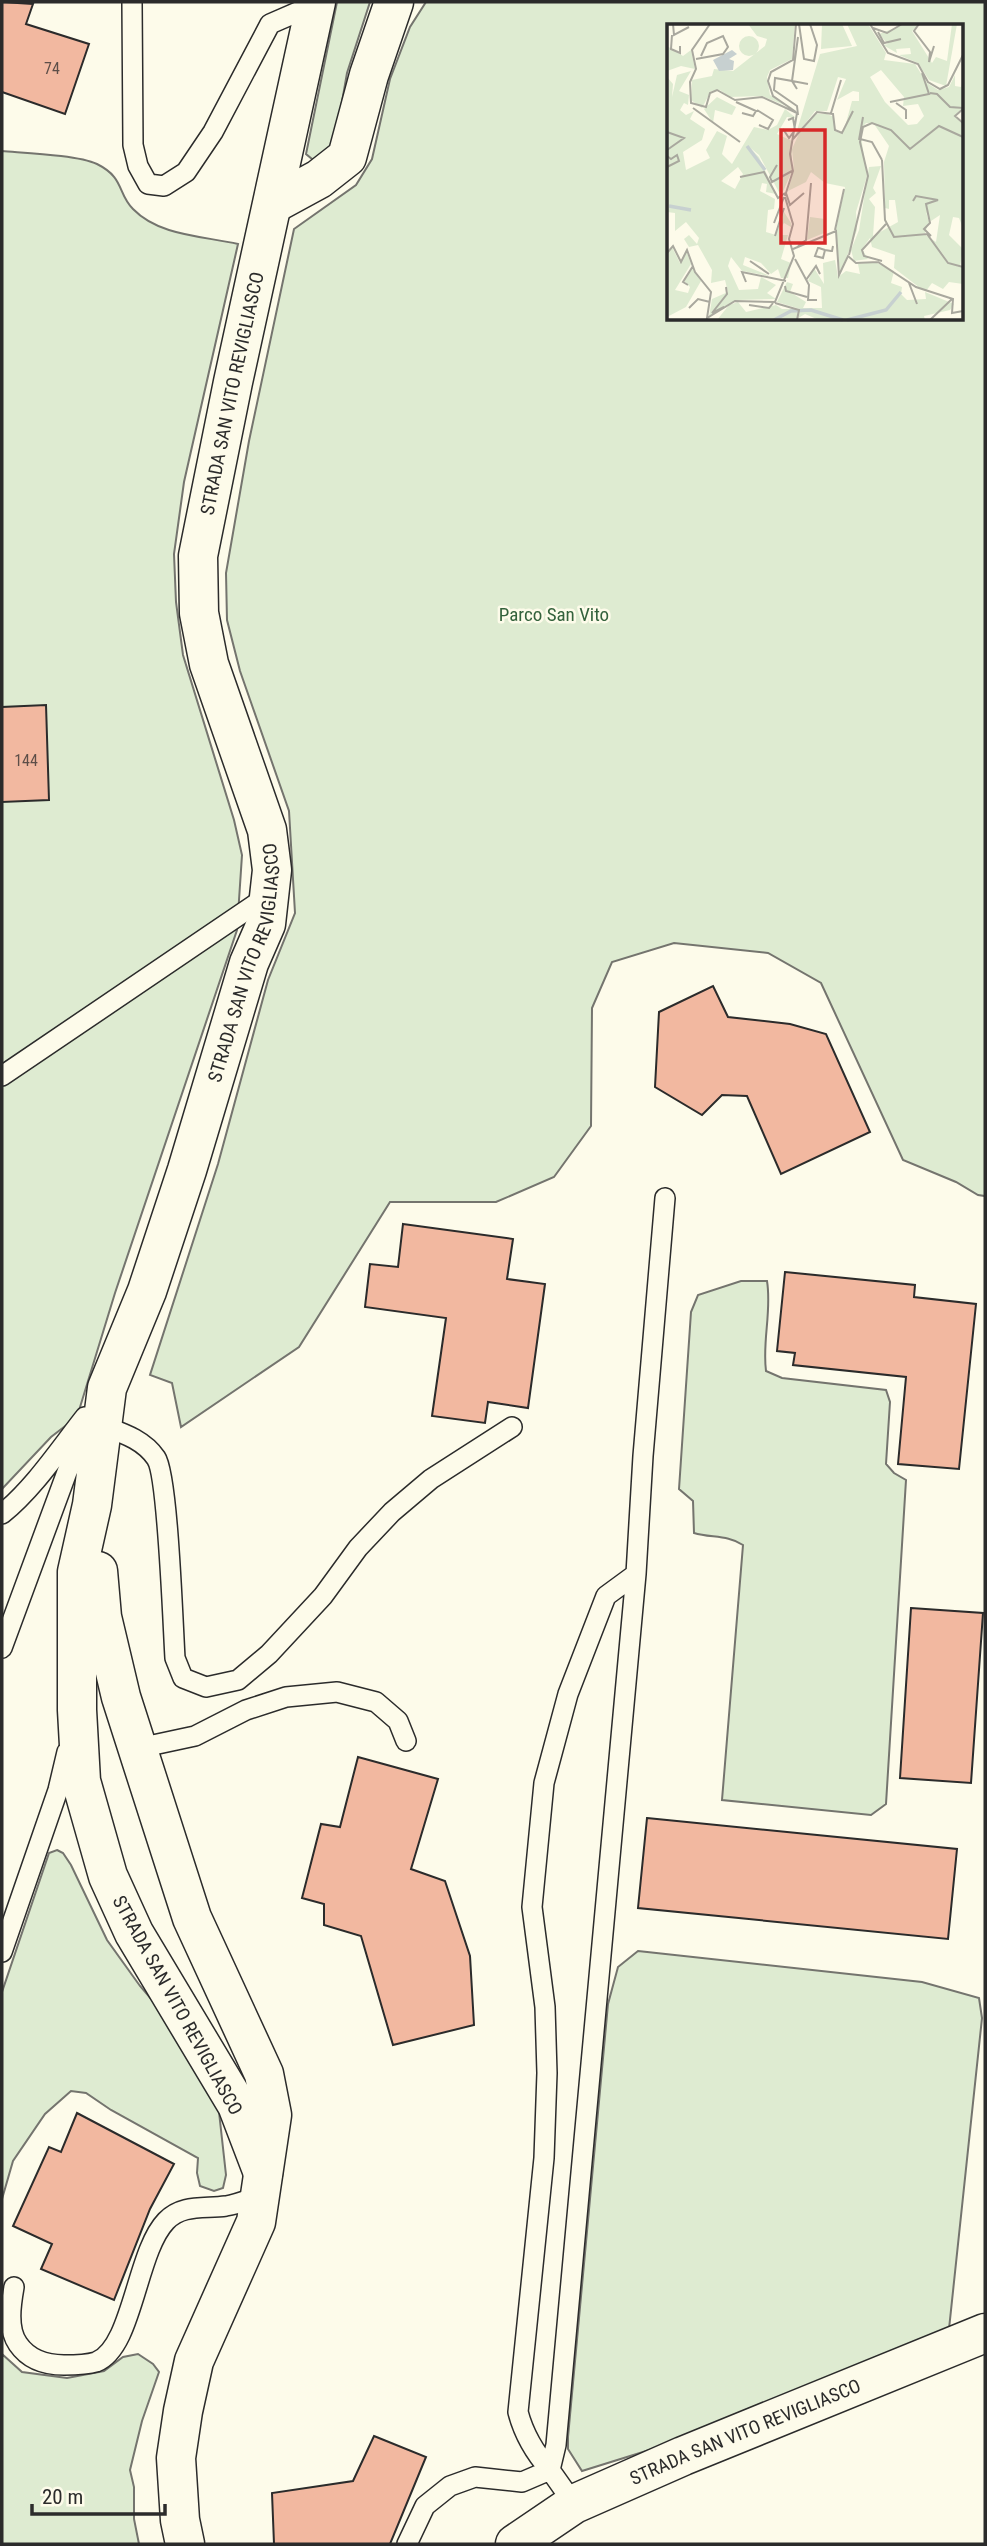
<svg xmlns="http://www.w3.org/2000/svg" width="987" height="2546" font-family="'Roboto Condensed',sans-serif">
  <style>
    .green { fill: #deebd1; stroke: #74746e; stroke-width: 2; fill-rule: evenodd }
    .building { fill: #f2b8a0; stroke: #2b2b2b; stroke-width: 2 }
    .lines { fill: none; stroke-linecap: round; stroke-linejoin: round }
    .lane-casing { stroke: #2b2b2b; stroke-width: 22 }
    .street-casing { stroke: #2b2b2b; stroke-width: 41 }
    .lane { stroke: #fdfbea; stroke-width: 19 }
    .street { stroke: #fdfbea; stroke-width: 38 }
    .labels { text-anchor: middle; stroke-width: 5; stroke-linejoin: round; paint-order: stroke }
    .number-label { font-size: 16px; fill: #5d4e48 }
    .street-label { font-size: 19px; fill: #2b2b2b; stroke: #fdfbea }
    .park-label { font-size: 19px; fill: #34623c; stroke: #fdfbea }
    .inset-river { fill: none; stroke: #c7d0d0; stroke-width: 3.5 }
    .inset-road { fill: none; stroke: #a9a89e; stroke-width: 2 }
    .view { fill: #d62828; fill-opacity: 0.15; stroke: #d62828; stroke-width: 3.5 }
    .inset-edge { fill: none; stroke: #2b2b2b; stroke-width: 3.5 }
  </style>
  <rect width="100%" height="100%" fill="#fdfbea"/>
  <path class="green" d="M337,2H370L347,73L335,142L317,163L306,154Z
    M426,2H985V1196L978,1195L956,1182L903,1160L821,983L768,953L674,943L612,962L592,1008L591,1126L554,1177L496,1202H390L299,1347L181,1427L172,1383L150,1375L218,1164L268,980L295,913L289,811L240,671L227,620L226,573L249,441L294,229L356,185L372,159L390,79L410,27ZM961,26V318H668V26Z
    M2,151C25,153 78,155 97,164C125,178 117,193 133,209C159,236 203,236 238,244L184,482L174,554L176,602L183,655L234,820L242,855L237,930L115,1293L77,1417L51,1437L2,1489Z
    M741,1281H767C772,1311 762,1341 766,1371L782,1378L886,1390L890,1402L886,1464L894,1473L906,1480L886,1804L871,1815L722,1800L743,1545C728,1535 711,1538 694,1533L693,1501L679,1489L691,1312L698,1295Z
    M57,1850L63,1853L71,1865L107,1940L140,1986L192,2047L217,2094L226,2175L223,2188L214,2191L200,2186L197,2173L198,2158L111,2110L86,2093L71,2091L45,2114L13,2161L2,2199V1992L49,1853Z
    M638,1951L922,1982L979,1998L982,2018L949,2329L659,2447L582,2471L568,2449V2437L608,2004L618,1967Z
    M2,2354L22,2372L67,2378L104,2371L123,2357L138,2354L153,2364L159,2372L142,2421L130,2470L134,2487V2519L139,2544H2Z"/>
  <path class="building" d="M2,2L33,4L26,24L89,44L65,114L2,92Z
    M46,705L49,800L2,802V707Z
    M713,986L728,1017L790,1024L826,1034L870,1132L781,1174L747,1096L722,1095L702,1115L655,1087L659,1012Z
    M403,1224L513,1239L507,1279L545,1284L528,1408L488,1402L485,1423L432,1416L446,1318L365,1307L370,1264L398,1267Z
    M785,1272L915,1285L914,1297L976,1304L959,1469L898,1464L906,1377L793,1365L795,1353L777,1351Z
    M911,1608L983,1613L971,1783L900,1778Z
    M358,1757L438,1779L411,1869L445,1881L470,1956L474,2025L393,2045L361,1936L324,1925V1904L302,1898L321,1824L340,1827Z
    M647,1818L957,1849L948,1939L638,1908Z
    M77,2113L174,2164L150,2209L114,2300L41,2269L52,2244L13,2226L49,2147L61,2152Z
    M374,2436L426,2457L390,2544H274L272,2493L353,2481Z"/>
  <g class="lines">
    <g class="lane-casing">
      <path id="lane" d="M132,2L133,145L138,166L148,184L164,186L186,172L213,132L270,24L316,4L313,2
        M2,1076L269,895
        M101,1425C122,1433 143,1439 156,1458C168,1475 173,1627 175,1658L183,1678L206,1687L238,1680L269,1654L323,1596L358,1548L392,1512L431,1479L512,1427
        M2,1514C34,1488 59,1450 85,1417
        M2,1648L67,1472L92,1420
        M139,1748L195,1736L246,1710L286,1697L337,1692L376,1702L398,1721L406,1741
        M2,1952L58,1790L67,1752
        M14,2287C11,2304 7,2328 18,2344C29,2360 45,2365 64,2365C74,2365 86,2365 96,2362C133,2348 136,2252 166,2221C182,2204 204,2209 226,2206C238,2204 250,2199 262,2195
        M574,2504L550,2470L556,2445L636,1574
        M407,2544L425,2506L450,2486L475,2477L522,2482L550,2470C534,2452 524,2435 518,2412L544,2158L547,2073L545,2007L532,1907L544,1783L568,1694L606,1596L636,1574L643,1456L665,1198"/>
    </g>
    <g class="street-casing">
      <g id="street">
        <path d="M273,204L319,179L347,157L369,75L394,2"/>
        <path d="M98,1571L102,1617L121,1697L192,1918L264,2074L272,2115L256,2222L194,2361L183,2411L176,2458L180,2520L185,2544"/>
        <path id="s1" d="M263,2173L237,2105L134,1933L108,1876L81,1781L77,1710V1572L92,1505L107,1388L147,1291L187,1170L249,963L266,924L272,870L267,830L209,664L199,613L198,556L233,382L316,2"/>
        <path id="s2" d="M515,2544L574,2504L683,2456L985,2333"/>
      </g>
    </g>
    <use href="#lane" class="lane"/>
    <use href="#street" class="street"/>
  </g>
  <g class="labels">
    <g class="number-label">
      <text x="52" y="74">74</text>
      <text x="26" y="766">144</text>
    </g>
    <g class="street-label">
      <text dy="7" stroke="none"><textPath href="#s1" startOffset="1867">STRADA SAN VITO REVIGLIASCO</textPath></text>
      <text dy="7" stroke="none"><textPath href="#s1" startOffset="1279">STRADA SAN VITO REVIGLIASCO</textPath></text>
      <text transform="translate(178 2005) rotate(61)" y="7">STRADA SAN VITO REVIGLIASCO</text>
      <text dy="7" stroke="none"><textPath href="#s2" startOffset="257">STRADA SAN VITO REVIGLIASCO</textPath></text>
    </g>
    <g class="park-label">
      <text x="554" y="621">Parco San Vito</text>
    </g>
  </g>
  <g transform="translate(667 24)">
    <rect width="296" height="296" fill="#fdfbea"/>
    <path d="M81,0H128L125,35L103,46L100,53L103,71L127,85L95,72L62,73L53,66L44,67L35,84L24,76L25,56L45,52L47,45L66,47L98,22L100,15L90,12ZM155,0H175L185,22L154,25ZM180,0H201L219,29L217,36L248,40L260,59L271,66L282,63L288,51V62L294,63L296,57V83H283L295,85L287,92L296,100V204L292,194L286,193L282,211L296,225L293,243L281,238L270,221L281,239L296,244V260L282,258L276,265L265,259L259,267L253,264L227,244L228,231L205,223L203,214L195,225L201,235L187,237L184,226L192,206L202,143L214,142L206,164L209,169L202,175L208,183L206,212L231,198L228,176H222V185L218,184L217,138L222,122L207,100L199,99L193,106L200,152L189,188L190,206L173,250L169,205L178,163L158,159L144,148L139,158L121,167L127,146L125,125L134,105L149,90H160L167,93L168,107L176,110L185,77H192V68L186,67L170,76L179,55L171,53L160,87H148L128,113L153,30L190,22ZM214,46L237,73L236,82L251,80L257,92L250,100L241,101L218,78L203,53ZM259,188L264,197L273,191L269,218L257,210L230,214L258,209L262,198ZM238,0L251,2L245,7L265,39L269,33L280,37L285,0H290L279,62L262,56L251,39L232,31L244,30L243,24L229,25L230,29L216,21L221,20L212,10ZM72 22a10 10 0 1 1 20 0a10 10 0 1 1-20 0ZM0,22L16,32L24,26L28,45L14,42L0,47ZM24,47L12,67L22,71L21,81L17,79L13,86L19,91L27,87L23,95L38,105L35,116L16,128L19,146L43,134L39,126L50,107L60,112L55,130L65,140L87,103L101,106L110,101L118,85L129,94L120,93L110,110L125,117V147L114,172L92,131L81,122L92,133L109,170L99,168L100,160L95,159L93,167L108,175L107,185L101,186L99,208L109,211L117,188L124,199V203L117,199L114,204V211H121L114,235L124,239L121,254H114L111,245L104,250L94,239L78,233L76,241L103,252L75,247L64,233L61,242L72,266L91,265L94,253L109,261L100,269L109,275L70,276L42,293L45,275L61,268L58,256L44,259L45,246L31,221L22,223L17,215L22,211L30,220L32,214L19,198L8,207V189L0,188V53L6,60L5,73L10,51ZM71,143L76,150L68,165L54,157ZM50,73L69,83L65,91L48,86L46,99L37,85ZM143,193L158,195L157,209L140,216ZM5,223L13,239L19,226L24,240L8,266L21,269L23,263L17,257L25,244L34,257L19,283L0,293V230ZM168,236L171,253L179,247L193,250L191,240L208,238L227,247L224,259L235,263L234,270L240,276L259,275L258,268L287,280L283,286L257,292L258,296H152L138,290L128,296H50L62,281L71,278L79,288L109,281L115,285H133L110,278L120,258L126,260L123,268L139,278L136,284H155L154,263L141,257L147,244L157,260L156,239Z" fill="#deebd1" fill-rule="evenodd"/>
    <path d="M65,26L70,30L62,35L67,37L66,46L52,47L46,36Z" fill="#c7d0d0"/>
    <path class="inset-river" d="M80,122L98,146M2,182L24,186M107,296L124,287L144,286L176,296M180,296L219,286L234,268"/>
    <path class="inset-road" d="M6,0L7,11L22,3M43,0L25,26L29,45L23,58L24,79L39,83L43,69L50,66L68,76L95,73L130,89M132,0L137,35L147,37L150,21L143,0M203,0L221,29L251,40L261,58L273,65L281,61L296,31M252,0L247,7L263,28L262,38L267,22M206,4L220,9L235,0M211,8L217,19L234,15M5,11L4,25L13,29V22M131,13L125,57L141,60M29,35L56,30L61,23L56,12L40,19L34,32M130,65L125,57L108,54L107,66L130,82L131,91M263,69L270,70L283,83L296,84M69,78L89,87L86,92L75,89M223,78L262,70L255,49M229,79L239,86V95M26,84L73,118M296,85L288,92L296,99M90,86L106,96L101,105L92,101M129,88L106,72L101,57L104,48L126,36L129,0M164,89L174,56M116,105L122,114L128,106L126,94L121,96M0,108L17,114L0,126M126,115L150,88L166,90L168,106L175,109L186,87M193,115L205,118L215,136M192,116L196,93M0,132L4,135L10,131L12,137L0,143M215,136L218,196L227,213L260,210L281,239L296,243M110,141L103,153L105,158L125,147M73,153L97,148L111,174L118,169M119,169L123,181L137,169M118,172L126,147L123,130L130,89M246,177L249,172L271,176L259,180L263,199L257,205L264,212M107,199L117,173M168,206L177,165M108,212L117,184M131,222L139,216L144,159M126,225L169,207L172,251L181,232L189,239L211,238L249,263L286,275L285,289L296,287M158,226L156,234L148,232L151,224H152L158,226L164,227H165L166,222M0,229L6,222L14,238L20,226L28,248L44,268L40,294L68,277L108,278L127,232L122,215L126,200L118,173M182,231L201,152L193,118L196,103L205,99L224,106L243,125L272,102L296,113M128,235L142,261L141,276H150M83,237L102,250M215,237L197,232L195,226L219,200M139,256L149,242L153,250M79,258L75,248L119,257M242,259L250,280M21,261L16,258L26,242M118,262L119,267L140,273M108,279L132,286L130,296M82,281L102,284L106,279M57,283L45,289L60,270L59,263M22,284L31,275L43,278M263,296L285,275"/>
    <path class="view" d="M114,106H158V219H114Z"/>
    <rect width="296" height="296" class="inset-edge"/>
  </g>
  <rect width="987" height="2546" fill="none" stroke="#2b2b2b" stroke-width="7"/>
  <path d="M32 2504v10h133v-10" fill="none" stroke="#2b2b2b" stroke-width="3.5"/>
  <text x="42" y="2504" font-size="21" fill="#2b2b2b" stroke="#fdfbea" stroke-width="5" paint-order="stroke">20 m</text>
</svg>
